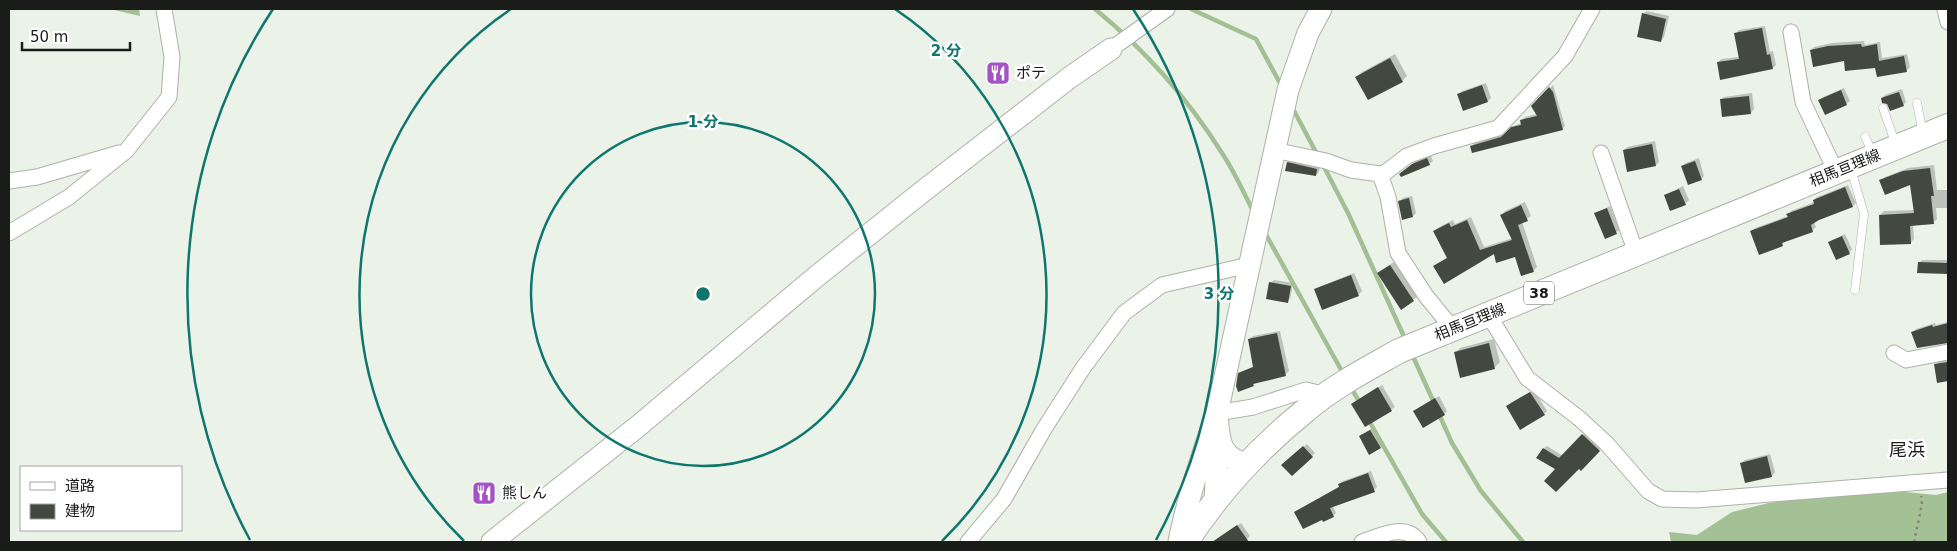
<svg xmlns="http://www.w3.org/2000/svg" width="1957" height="551" font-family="'DejaVu Sans','Noto Sans JP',sans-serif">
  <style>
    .forest { fill: #a4c195 }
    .water { fill: #a3c094 }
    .shadow { fill: #0003 }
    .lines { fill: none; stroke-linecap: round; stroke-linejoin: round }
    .stream { stroke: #a3c094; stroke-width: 4.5 }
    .building { fill: #434941 }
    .lane-casing { stroke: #acb2a8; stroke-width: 9 }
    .street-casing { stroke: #acb2a8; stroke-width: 17 }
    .secondary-casing { stroke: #acb2a8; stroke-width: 23 }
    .primary-casing { stroke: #acb2a8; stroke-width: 26 }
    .path { stroke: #81867f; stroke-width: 2.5; stroke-dasharray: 2.5 4; stroke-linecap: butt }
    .lane { stroke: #fff; stroke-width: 8 }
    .street { stroke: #fff; stroke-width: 15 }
    .secondary { stroke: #fff; stroke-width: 21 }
    .primary { stroke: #fff; stroke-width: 24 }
    .ring { fill: none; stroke: #0f766e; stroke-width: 2.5 }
    .labels { text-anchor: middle; stroke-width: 5; stroke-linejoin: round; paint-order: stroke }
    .shield { fill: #fff; stroke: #5e605d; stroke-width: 1 }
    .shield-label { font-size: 14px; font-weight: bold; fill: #191c18 }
    .poi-label { font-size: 15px; fill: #191c18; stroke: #fff; text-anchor: start }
    .street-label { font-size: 15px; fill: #191c18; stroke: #fff }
    .quarter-label { font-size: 18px; fill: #191c18; stroke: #fff }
    .centre { fill: #0f766e; stroke: #fff; stroke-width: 2.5 }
    .ring-label { font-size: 15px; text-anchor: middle; font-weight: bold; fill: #0f766e; stroke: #fff; stroke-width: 5; stroke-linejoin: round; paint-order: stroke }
  </style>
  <rect width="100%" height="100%" fill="#ebf2e8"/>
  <path class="forest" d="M1885,490L1936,495L1948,492V542H1671L1669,532L1697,535L1732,512L1769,503L1844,493Z"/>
  <path class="water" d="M110,9H139L140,16Z"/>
  <path class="shadow" d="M1647,11L1669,16L1664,37L1661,41L1643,14Z
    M1765,26L1770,52L1773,51L1776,65L1773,68L1718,63L1721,59L1739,57L1735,34L1739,30Z
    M1864,41L1865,45L1880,42L1882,58L1907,54L1910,67L1907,70L1878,75L1876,67L1811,50L1814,47L1832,43Z
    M1395,54L1407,76L1402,81L1357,77L1362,72Z
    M1486,83L1491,98L1488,101L1464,110L1459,95L1462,91Z
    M1553,85L1565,126L1562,129L1472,146L1475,143L1506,134L1516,125L1522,123L1521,121L1525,117L1537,114L1533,106Z
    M1844,88L1850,101L1846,104L1820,100L1823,97Z
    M1902,89L1906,102L1903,105L1888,103L1882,98L1885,95Z
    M1752,93L1754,109L1751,113L1721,100L1724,97Z
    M1655,141L1659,162L1656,165L1624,150L1627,147Z
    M1431,156L1433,161L1429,164L1404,171L1416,161Z
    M1699,158L1704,176L1701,179L1682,166L1686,163Z
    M1291,160L1320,166L1319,172L1316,175L1288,163Z
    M1934,165L1937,190H1948V208H1936L1937,219L1933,223L1913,224L1914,239L1910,243L1880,215L1884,211L1915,210L1912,183L1881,180L1885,177L1908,168Z
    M1848,185L1856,203L1853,206L1814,222L1816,227L1812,231L1785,240L1782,245L1752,231L1755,228L1788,216L1791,211L1815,202L1814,200L1817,197Z
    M1683,186L1689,200L1685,204L1665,195Z
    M1412,196L1416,213L1413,216L1400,201L1403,198Z
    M1525,202L1531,216L1522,222L1537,267L1533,271L1516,256L1494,252L1434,267L1448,257L1435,231L1439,227L1453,220L1455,224L1471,217L1484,247L1513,238L1502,215L1505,211Z
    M1610,206L1620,230L1606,237L1596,213Z
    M1845,234L1852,249L1849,253L1830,242Z
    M1922,260H1948V273L1919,263Z
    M1394,262L1417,297L1401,308L1382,270Z
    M1354,273L1362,291L1358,295L1316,290L1319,287Z
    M1274,280L1293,283L1290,299L1287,302L1270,283Z
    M1948,322V342L1913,332L1916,329L1935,323L1936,325Z
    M1280,331L1289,371L1286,374L1256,382L1253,385L1240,374L1254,366L1249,339L1253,336Z
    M1494,339L1500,362L1494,368L1455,353L1460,348Z
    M1948,359V380L1938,382L1936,365L1939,361Z
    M1382,385L1395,407L1365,425L1352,404Z
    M1534,390L1547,411L1544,414L1510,403Z
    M1439,396L1447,411L1444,414L1415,411Z
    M1374,427L1383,444L1380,447L1360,436Z
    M1586,432L1602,447L1581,469H1557L1544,448L1547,446L1563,456Z
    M1307,444L1315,453L1292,475L1283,465Z
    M1770,454L1775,472L1772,476L1746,482L1741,463L1745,460Z
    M1371,471L1377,487L1374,490L1333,506L1336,513L1333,516L1323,519L1296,512L1340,486L1339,484L1343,481Z
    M1241,523L1250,536L1247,539L1242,542H1221L1219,539L1222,536Z"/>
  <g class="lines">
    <path class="stream" d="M1095,9C1144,49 1188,99 1222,153C1234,171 1243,191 1253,211
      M1191,9L1256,39L1282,87
      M1292,107L1318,156
      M1323,165L1348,213L1406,341
      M1264,231L1344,375
      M1411,352L1435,405
      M1350,386L1360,403
      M1439,414L1452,443L1481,491L1523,542
      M1368,419L1422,514L1446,542"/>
  </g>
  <path class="building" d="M1642,13L1666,19L1661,42L1637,37Z
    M1762,28L1767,55L1770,54L1773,69L1720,80L1717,62L1739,59L1734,33Z
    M1861,44L1862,47L1877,44L1879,61L1904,56L1907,72L1877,77L1875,68L1845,71L1844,61L1813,67L1810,50L1828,46Z
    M1390,58L1403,82L1368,100L1355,77Z
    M1482,85L1488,102L1463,111L1457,94Z
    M1549,87L1553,92L1563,130L1472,153L1470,146L1501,137L1511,127L1521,125L1520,120L1537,116L1531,106Z
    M1841,90L1847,105L1825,115L1818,100Z
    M1899,92L1904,106L1890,111L1887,104L1882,103L1881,98Z
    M1749,96L1751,114L1722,117L1720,99Z
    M1652,144L1656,166L1627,172L1623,150Z
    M1427,158L1430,165L1401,177L1399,174L1412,164Z
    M1695,161L1702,180L1688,185L1681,166Z
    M1287,162L1317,169L1316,176L1285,171Z
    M1930,168L1934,196H1931L1934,224L1910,226L1911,244L1880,245L1879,215L1914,213L1910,185L1885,195L1879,180L1903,171Z
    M1845,187L1853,207L1819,220L1811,225L1813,232L1782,243L1783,246L1759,255L1750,231L1788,217L1786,214L1814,204L1813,200Z
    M1679,189L1686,205L1670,211L1664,195Z
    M1409,198L1413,217L1402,220L1398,201Z
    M1521,205L1528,221L1518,225L1534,272L1521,276L1515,257L1496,263L1494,254L1444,284L1433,266L1447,258L1433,231L1449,223L1451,227L1467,220L1480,250L1512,240L1500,215Z
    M1607,208L1617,234L1605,239L1594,213Z
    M1842,236L1850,254L1836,260L1828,242Z
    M1918,262L1948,263V274L1917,273Z
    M1390,265L1414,301L1401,310L1377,273Z
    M1351,275L1359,296L1322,310L1314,289Z
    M1269,282L1291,286L1288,303L1266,299Z
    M1948,323V343L1917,348L1911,332L1932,325L1933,327Z
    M1277,333L1286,376L1253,384L1254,386L1238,392L1236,386L1238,373L1253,367L1248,339Z
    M1489,343L1495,369L1460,378L1454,352Z
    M1948,362V381L1937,383L1934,364Z
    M1378,387L1392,411L1365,427L1351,404Z
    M1530,392L1545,415L1520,430L1506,406Z
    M1435,398L1445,415L1423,428L1413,411Z
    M1370,430L1381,448L1369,455L1359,436Z
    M1582,434L1600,451L1581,471L1579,469L1556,492L1544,481L1555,469L1536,458L1543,448L1559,458Z
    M1303,446L1313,457L1292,476L1281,465Z
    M1767,456L1772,477L1745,483L1740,463Z
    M1368,473L1375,492L1330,508L1334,517L1323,522L1322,520L1303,529L1294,512L1339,487L1338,484Z
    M1237,525L1249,542H1212Z"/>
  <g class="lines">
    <g class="lane-casing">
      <path id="lane" d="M1917,103L1923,134
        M1883,108L1896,145
        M1865,137L1874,155
        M1851,169L1864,214L1855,290"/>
    </g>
    <g class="street-casing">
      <path id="street" d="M1945,9L1948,22
        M1791,32L1803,102L1836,172
        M1111,49L1167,9
        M1274,150L1326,161L1351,170L1380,174L1386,172L1407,156L1434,146L1498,128L1565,56L1592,9
        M1601,153L1636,253
        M1380,174L1388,197L1398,253L1426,296L1453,329
        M9,181L37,177L119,153
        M9,233L69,197L126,151L169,97L172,57L164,9
        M1488,314L1527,378L1580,419L1607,444L1648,491L1662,499L1696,500L1948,480
        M1894,353L1906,360L1948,352
        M1217,413L1253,407L1306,390L1327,395
        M968,542L1004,499L1044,429L1083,368L1124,313L1162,285L1249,265
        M1362,542C1380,536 1406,522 1419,542"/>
    </g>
    <g class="secondary-casing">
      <path id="secondary" d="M1248,465C1218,457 1219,439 1217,413L1288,90L1308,33L1321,9
        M1215,502L1218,437
        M492,542L637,427L817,276L922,192L1069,78L1111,49
        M1179,542C1187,500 1201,458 1215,418"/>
    </g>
    <g class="primary-casing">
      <path id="primary" d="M1186,542C1218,493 1260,447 1306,410C1334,386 1367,369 1399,351L1948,126"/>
    </g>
    <path class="path" d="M1914,542L1922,504L1921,496"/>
    <use href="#lane" class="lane"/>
    <use href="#street" class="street"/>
    <use href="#secondary" class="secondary"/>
    <use href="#primary" class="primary"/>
  </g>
  <g class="ring">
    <circle cx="703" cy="294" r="172"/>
    <path d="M464 541A344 344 0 0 1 511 9M895 9A344 344 0 0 1 942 541"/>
    <path d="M250 540A516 516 0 0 1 273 9M1133 9A516 516 0 0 1 1156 540"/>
  </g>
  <defs>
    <g id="restaurant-square" transform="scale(1.25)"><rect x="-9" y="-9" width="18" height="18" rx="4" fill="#a353c4" stroke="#fff"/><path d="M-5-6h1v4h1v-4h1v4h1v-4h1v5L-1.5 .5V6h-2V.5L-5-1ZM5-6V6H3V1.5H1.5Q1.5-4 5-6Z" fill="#fff"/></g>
  </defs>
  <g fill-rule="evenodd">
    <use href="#restaurant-square" x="998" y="73"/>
    <use href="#restaurant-square" x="484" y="493"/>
  </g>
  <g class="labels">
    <rect class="shield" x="1524" y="281.5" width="30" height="23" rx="4"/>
    <g class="shield-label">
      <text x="1539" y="298">38</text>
    </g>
    <g class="poi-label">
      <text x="1016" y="78">ポテ</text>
      <text x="502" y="498">熊しん</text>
    </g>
    <g class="street-label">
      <text transform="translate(1845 168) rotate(-22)" y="5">相馬亘理線</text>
      <text transform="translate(1470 322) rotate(-22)" y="5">相馬亘理線</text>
    </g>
    <g class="quarter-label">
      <text x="1907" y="456">尾浜</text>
    </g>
  </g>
  <circle cx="703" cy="294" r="8" class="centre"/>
  <g class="ring-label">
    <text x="946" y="56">2 分</text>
    <text x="703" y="127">1 分</text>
    <text x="1219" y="299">3 分</text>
  </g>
  <rect width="1957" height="551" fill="none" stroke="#191c18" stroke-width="20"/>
  <rect x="20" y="466" width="162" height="65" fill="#ffffff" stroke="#a3a4a3"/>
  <rect x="30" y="482" width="25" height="8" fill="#ffffff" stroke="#a3a4a3"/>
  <text x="65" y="491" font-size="15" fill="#191c18">道路</text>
  <rect x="30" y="504" width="25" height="15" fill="#434941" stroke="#a3a4a3"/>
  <text x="65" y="516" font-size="15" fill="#191c18">建物</text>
  <path d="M22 42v8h108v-8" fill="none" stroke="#191c18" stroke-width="2.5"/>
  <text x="30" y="42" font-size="15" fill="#191c18" stroke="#ffffff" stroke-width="4" paint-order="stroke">50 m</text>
</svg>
